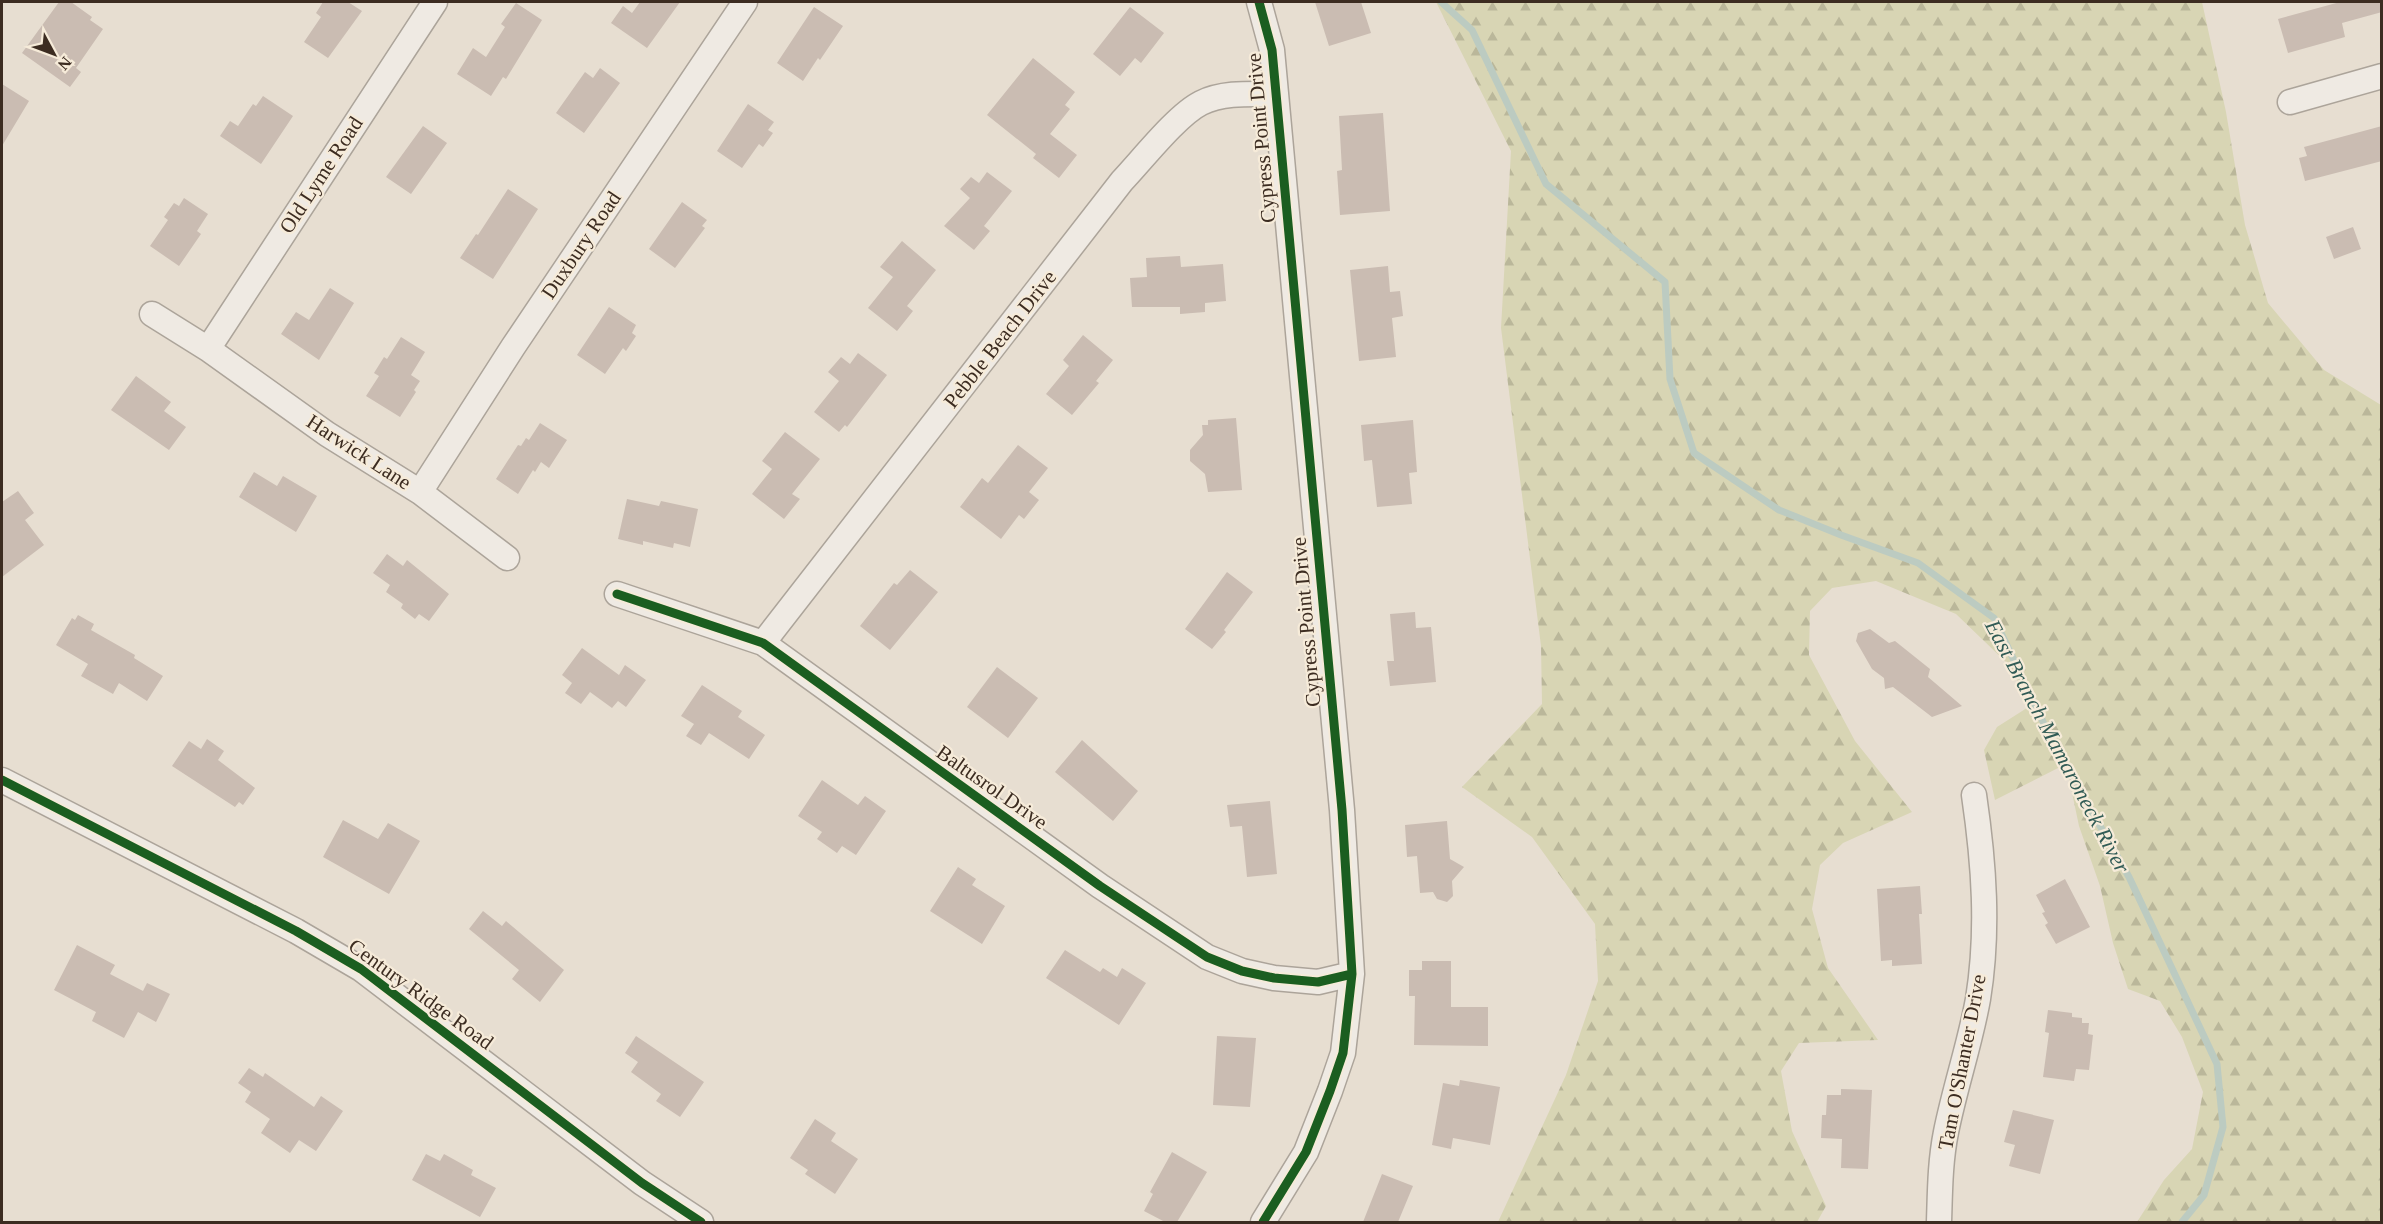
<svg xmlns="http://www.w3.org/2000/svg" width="2383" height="1224" font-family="Georgia,serif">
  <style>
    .forest { fill: url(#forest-firs) }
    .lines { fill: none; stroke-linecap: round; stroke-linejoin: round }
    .stream { stroke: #bccbc1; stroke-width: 7 }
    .building { fill: #cabcb2 }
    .minor-casing { stroke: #aca49a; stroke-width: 27 }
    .minor { stroke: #efeae3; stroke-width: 24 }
    .cycleway-casing { stroke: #f6ebd9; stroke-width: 13 }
    .cycleway { stroke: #1b5e20; stroke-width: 9 }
    .labels { text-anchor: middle; stroke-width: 4.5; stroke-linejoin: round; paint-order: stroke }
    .street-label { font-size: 21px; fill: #3c2c21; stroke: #f6ebd9 }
    .water-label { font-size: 22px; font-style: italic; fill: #315b55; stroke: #f6ebd9 }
  </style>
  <defs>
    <pattern id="forest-firs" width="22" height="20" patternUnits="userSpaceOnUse" patternTransform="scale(1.5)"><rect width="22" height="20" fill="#d8d5b4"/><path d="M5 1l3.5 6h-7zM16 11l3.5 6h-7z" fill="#bab79a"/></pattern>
  </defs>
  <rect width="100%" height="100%" fill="#e7ded1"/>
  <path class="forest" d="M1436,2H2202L2226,112L2245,225L2268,303L2324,370L2381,405V1222H2137L2164,1180L2192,1149L2203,1092L2182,1037L2160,1001L2128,989L2113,943L2100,886L2079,826L2066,764L1995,800L1984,750L1997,727L2030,706L2010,666L1956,614L1876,581L1832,588L1810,611L1809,655L1855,741L1912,812L1843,843L1820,865L1812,909L1828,968L1878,1040L1799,1043L1781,1071L1792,1131L1826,1206L1817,1222H1498L1566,1075L1598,981L1595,924L1532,837L1462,787L1542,704L1541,646L1501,328L1511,151Z"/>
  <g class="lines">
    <path class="stream" d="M1441,2L1472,30L1546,184L1665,282L1670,379L1694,453L1779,510L1841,535L1918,563L1994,618L2053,743L2129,877L2217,1064L2223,1127L2204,1195L2182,1222"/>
  </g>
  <path class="building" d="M59,2H71L92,17L90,20L103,29L76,68L81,72L70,87L22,53Z
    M323,2H348L362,11L328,58L304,42L321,17L316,13Z
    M640,2H680L647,48L611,23L623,6L632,13Z
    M1315,2H1361L1371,33L1329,46Z
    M2340,2H2382V12L2342,23L2345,37L2288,53L2278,19Z
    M516,3L542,20L506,79L503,77L491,96L457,74L473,48L486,57L505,27L501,24Z
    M814,7L843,26L820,60L818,58L803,81L777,63Z
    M1130,7L1164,33L1141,63L1135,58L1120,76L1093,54Z
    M1033,58L1075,92L1065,105L1070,109L1050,134L1077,155L1059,178L1033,158L1036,154L987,115Z
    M600,68L620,83L584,133L556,113L585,72L593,78Z
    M2,84L29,101L2,146Z
    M263,96L293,116L261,164L220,136L230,121L238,126L253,104L256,106Z
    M748,104L774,122L768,130L773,133L763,147L759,144L742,168L717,151Z
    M1383,113L1390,211L1340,215L1337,171L1342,170L1339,116Z
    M423,126L447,143L411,194L386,177Z
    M2382,126V161L2305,181L2299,158L2307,156L2304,147Z
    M987,172L1012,191L984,226L990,231L974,250L944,226L970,198L960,189L971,177L979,183Z
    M508,189L538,209L493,279L460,258L476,234L478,235Z
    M184,198L208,214L197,231L201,234L179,266L150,246L168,220L164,217L174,203L179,206Z
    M682,202L707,220L702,226L705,228L675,268L649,249Z
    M2353,227L2361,249L2334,259L2326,237Z
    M902,241L936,270L907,306L913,311L897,331L868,308L893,277L880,267Z
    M1180,256L1181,267L1223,264L1226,301L1205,303V312L1180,314V307H1132L1130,278L1147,277L1146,258Z
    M1388,266L1390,292L1400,291L1403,316L1392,318L1396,357L1359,361L1350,270Z
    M330,288L354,303L319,360L281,334L296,312L309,320Z
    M609,307L636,325L632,333L636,336L626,351L623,348L605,374L577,355Z
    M1083,335L1113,360L1096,381L1099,383L1072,415L1046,394L1069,366L1063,360Z
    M401,337L425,352L411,375L420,381L414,390L416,392L400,417L366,396L379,376L374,373L384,357L387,359Z
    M858,353L887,375L847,427L845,425L839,432L814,412L839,381L828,372L841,357L850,364Z
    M136,376L171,402L164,411L186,427L169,450L111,410Z
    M1236,418L1242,490L1208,492L1205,474L1190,461V450L1203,435L1202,425H1208V420Z
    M1413,420L1417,472L1409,473L1412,504L1377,507L1372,460L1364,461L1361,425Z
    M540,423L567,440L549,468L541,462L535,472L533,470L518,494L496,479L518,445L521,446L526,438L529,440Z
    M785,432L820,459L792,494L800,499L784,519L752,494L772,469L762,461Z
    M1018,445L1048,468L1029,492L1039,500L1024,519L1019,515L1001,539L960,507L982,478L988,483Z
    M254,472L277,486L283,476L317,496L296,532L239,497Z
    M18,491L34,513L25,520L44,545L2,577V502Z
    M627,499L659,506L661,501L698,509L690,547L674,543L673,548L643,541V545L618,539Z
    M387,554L403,566L407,560L449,594L429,621L419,614L415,619L401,608L403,604L386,592L390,585L373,573Z
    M910,570L938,592L890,650L860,626L894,583L897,585Z
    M1227,572L1253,592L1224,630L1226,632L1212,649L1185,629Z
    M1415,612L1416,628L1431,627L1436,682L1390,686L1387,661H1394L1390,614Z
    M78,615L94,624L91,630L135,655L134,658L163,676L147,701L119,683L113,694L81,676L88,664L56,645L72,618L75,620Z
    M1870,629L1889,643L1895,641L1930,669L1928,677L1962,706L1932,717L1893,687L1885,689L1884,678L1872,669L1856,641L1858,633Z
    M582,648L619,675L625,665L646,680L626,707L618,701L612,708L590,692L581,704L565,693L572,683L562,675Z
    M997,667L1038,698L1008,738L967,707Z
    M702,685L742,711L738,717L765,735L749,759L709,733L701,745L686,736L694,724L681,716Z
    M207,739L224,751L218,760L255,788L243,805L239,802L235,807L172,766L189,741L201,749Z
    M1082,740L1138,791L1113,821L1055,772Z
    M822,780L858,805L865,796L886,811L856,855L842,846L837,853L817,839L822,832L798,816Z
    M1270,801L1277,874L1247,877L1242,826L1230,827L1227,805Z
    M343,820L378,839L388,823L420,841L389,894L323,857Z
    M1447,821L1450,859L1464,867L1452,881L1453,896L1447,902L1437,899L1433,892L1420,893L1417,856L1407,857L1405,825Z
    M958,867L976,879L972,885L1005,906L982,944L930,911Z
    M2065,879L2090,927L2056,944L2045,925L2048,923L2042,913L2045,912L2036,895Z
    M1920,886L1922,914H1919L1922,964L1892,966V960L1881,961L1877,889Z
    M483,911L502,926L506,921L564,970L540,1002L512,979L519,970L469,929Z
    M77,945L115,965L110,974L143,991L147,983L170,994L156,1022L138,1012L124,1038L92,1021L96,1012L54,990Z
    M1065,950L1100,972L1103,968L1117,977L1122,968L1146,983L1119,1025L1046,978Z
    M1422,961H1451V1007H1488V1046L1414,1045L1415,996H1409V970H1422Z
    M2048,1010L2072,1013V1017L2082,1018V1023H2089L2088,1034L2093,1035L2089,1070L2076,1069L2074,1081L2043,1077L2049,1033L2045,1032Z
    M636,1036L704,1082L680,1117L656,1101L661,1094L631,1072L638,1062L625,1053Z
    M1217,1036L1256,1038L1250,1107L1213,1105Z
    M249,1068L263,1077L265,1073L314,1107L321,1096L343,1111L316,1151L299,1140L290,1153L261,1133L270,1119L245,1102L251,1092L238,1083Z
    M1460,1080L1500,1087L1490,1145L1453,1138L1451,1149L1432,1145L1443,1083L1459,1086Z
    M1841,1089L1872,1090L1868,1169L1841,1168L1842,1139L1821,1138L1822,1115H1826L1827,1095H1841Z
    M2013,1110L2054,1120L2040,1174L2009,1166L2015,1145L2004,1142Z
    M815,1119L836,1133L831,1141L858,1159L835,1194L805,1174L808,1170L790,1158Z
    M1172,1152L1207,1172L1177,1222H1165L1144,1211L1153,1194L1150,1192Z
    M426,1154L440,1161L444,1154L473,1170L471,1175L496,1188L480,1217L412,1180Z
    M1382,1174L1413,1186L1398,1222H1363Z"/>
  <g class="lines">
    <g class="minor-casing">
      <path id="minor" d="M1259,2L1272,50L1342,810L1352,974L1343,1053L1330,1091L1306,1152L1263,1222
        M2290,102L2382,76
        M152,314L208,349L327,434L420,492L507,558
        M208,349L435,2
        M420,492L513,347L745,2
        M617,594L763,643L1100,886L1207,957L1242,971L1274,978L1318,982L1352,974
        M763,643L1122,181C1142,160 1177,115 1201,103C1223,92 1251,94 1275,94
        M2,780L296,931L361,969L642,1183L701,1222
        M1939,1222C1940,1192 1940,1162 1946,1132C1955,1087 1970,1044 1978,999C1989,931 1984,863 1974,795"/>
    </g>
    <use href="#minor" class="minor"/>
    <g class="cycleway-casing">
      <path id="cycleway" d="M1259,2L1272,50L1342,810L1352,974L1343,1053L1330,1091L1306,1152L1263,1222
        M617,594L763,643L1100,886L1207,957L1242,971L1274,978L1318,982L1352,974
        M2,780L296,931L361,969L642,1183L701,1222"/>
    </g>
    <use href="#cycleway" class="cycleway"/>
  </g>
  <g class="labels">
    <g class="street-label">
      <text transform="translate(1261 138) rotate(-95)" y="7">Cypress Point Drive</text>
      <text transform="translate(321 175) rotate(-57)" y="7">Old Lyme Road</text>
      <text transform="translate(581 245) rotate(-56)" y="7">Duxbury Road</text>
      <text transform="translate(1000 339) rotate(-52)" y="7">Pebble Beach Drive</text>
      <text transform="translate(359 452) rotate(33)" y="7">Harwick Lane</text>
      <text transform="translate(1306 622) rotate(-95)" y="7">Cypress Point Drive</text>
      <text transform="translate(992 787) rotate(35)" y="7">Baltusrol Drive</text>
      <text transform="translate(421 994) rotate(36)" y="7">Century Ridge Road</text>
      <text transform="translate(1962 1062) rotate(-79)" y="7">Tam O'Shanter Drive</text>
    </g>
    <g class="water-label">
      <text transform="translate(2058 746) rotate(62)" y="8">East Branch Mamaroneck River</text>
    </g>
  </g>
  <rect width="2383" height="1224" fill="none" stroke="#3c2c21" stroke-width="6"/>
  <g transform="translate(54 54) rotate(131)" stroke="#f6ebd9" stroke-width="4.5" paint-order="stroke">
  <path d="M0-4.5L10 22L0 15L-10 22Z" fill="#3c2c21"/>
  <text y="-9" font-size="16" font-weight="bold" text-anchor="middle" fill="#3c2c21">N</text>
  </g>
</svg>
